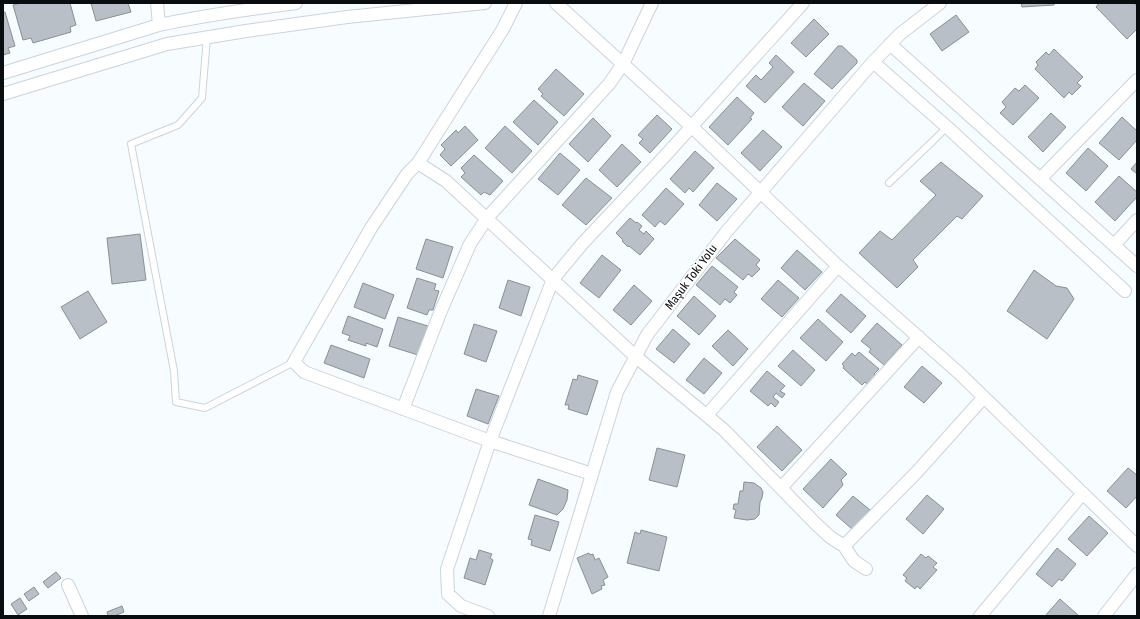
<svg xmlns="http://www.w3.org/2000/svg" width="1140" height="619" font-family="'Fira Sans Condensed',sans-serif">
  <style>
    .building { fill: #b9bfc6; stroke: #8a8f96 }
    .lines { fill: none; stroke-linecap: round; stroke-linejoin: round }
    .service-casing { stroke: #cbd4d9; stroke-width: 8 }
    .minor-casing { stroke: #cbd4d9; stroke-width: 14 }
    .service { stroke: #fff; stroke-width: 6 }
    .minor { stroke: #fff; stroke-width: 12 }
    .labels { text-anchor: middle; stroke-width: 3; stroke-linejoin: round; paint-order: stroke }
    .street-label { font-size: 12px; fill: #0a0d0f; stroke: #fff }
  </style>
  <rect width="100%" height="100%" fill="#f6fcff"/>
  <path class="building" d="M21,3H70L76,25L70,27L71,32L33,43L31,38L23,40L13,5Z
    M91,3H128L131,12L96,21Z
    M1021,3H1054V5L1022,7Z
    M1099,3H1134L1137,6V29L1127,39L1096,7Z
    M3,12H5L15,46L8,48L10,53L3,55Z
    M956,15L969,32L942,51L930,34Z
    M814,19L829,34L806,57L791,43Z
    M838,46H842L857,60V63L832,89L814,74Z
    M1054,49L1083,77L1077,83L1081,86L1072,95L1069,92L1064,98L1035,69L1038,65L1036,62L1046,52L1049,55Z
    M776,55L794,72L765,103L746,86L756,75L761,80L773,67L769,63Z
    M556,69L584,94L564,116L541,96L543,94L538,89Z
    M804,83L825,101L803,126L782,107Z
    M1025,85L1039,98L1013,125L1000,113L1006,107L1002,102L1015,88L1019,91Z
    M737,97L754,113L750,118L752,119L728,145L709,127Z
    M534,100L558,122L538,145L513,122Z
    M1051,113L1066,127L1043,152L1028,137Z
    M657,115L672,129L650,153L639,143L643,139L638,135Z
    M1122,117L1137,131V140L1119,160L1099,143Z
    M593,118L611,136L588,162L569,144Z
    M465,126L478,140L451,166L440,155L445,149L441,145L456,130L458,133Z
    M505,126L532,151L512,173L485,148Z
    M763,130L782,147L760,171L741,153Z
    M622,144L641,162L617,187L599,170Z
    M1088,148L1108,166L1086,191L1066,173Z
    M695,151L714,168L693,192L689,188L685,193L670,179Z
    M560,153L580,170L558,195L538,179Z
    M474,155L503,181L490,195L484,192L481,195L461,177L465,173L461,168Z
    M941,162L983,196L962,219L957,216L913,260L918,267L897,288L859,253L880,231L892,240L936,195L920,181Z
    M1137,162V174L1131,169Z
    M1119,176L1137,192V197L1115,221L1095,202Z
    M586,178L612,198L586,225L562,205Z
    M717,183L737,199L717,221L699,205Z
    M666,188L684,204L665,225L660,221L655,227L642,215Z
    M630,218L636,223L637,222L642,226L639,230L644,234L646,231L654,239L640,255L629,246L628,247L622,241L623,240L616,233Z
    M140,234L146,280L112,284L107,238Z
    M426,239L453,247L443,278L416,269Z
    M735,239L760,260L756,265L760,269L752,277L748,274L743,280L716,258Z
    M797,250L822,272L805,290L781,268Z
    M602,255L621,270L599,298L580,283Z
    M712,266L738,287L734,292L737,295L730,303L725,299L720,305L696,285Z
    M1034,270L1056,286L1067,288L1074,299L1047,339L1007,311Z
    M417,278L436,284L434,290L439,291L433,310H429L427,315L407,308Z
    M508,280L530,287L521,316L499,308Z
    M778,280L799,298L782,317L761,299Z
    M363,283L394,295L385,319L354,307Z
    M634,285L652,301L631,325L613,310Z
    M88,291L107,322L80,339L61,307Z
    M841,294L866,316L851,333L826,311Z
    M694,296L716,316L699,335L677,316Z
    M348,316L383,329L377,347L366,343V346L348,340L350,336L342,333Z
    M398,317L428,326L418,355L389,346Z
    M818,319L843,342L826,361L800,338Z
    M877,323L902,345L884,365L869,352L871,349L861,341Z
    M474,324L497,331L486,362L464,354Z
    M673,329L690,344L674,363L656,349Z
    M728,330L748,349L733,366L712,346Z
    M331,345L370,359L364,378L324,363Z
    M793,350L815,370L801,386L778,366Z
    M859,352L879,369L874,374L876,376L868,385L865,382L862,385L843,368L844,366L842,364L852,353L855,356Z
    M704,358L722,373L704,394L686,380Z
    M922,366L942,383L924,403L904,387Z
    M767,371L785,386L780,391L785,394L782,398L776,393L773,397L779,402L775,407L771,403L768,406L750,391Z
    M578,375L598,381L587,415L568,409L569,405H565L573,379L577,380Z
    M476,389L499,396L488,424L467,416Z
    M777,426L802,450L782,471L757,447Z
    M657,448L685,455L677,487L649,480Z
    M831,459L847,474L841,480L843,485L823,508L803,489Z
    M1128,468L1137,475V496L1126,508L1107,491Z
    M538,479L568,490L567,500L563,509L557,515L529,505Z
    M744,482L754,483L761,488L763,492L762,498L760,502L759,515L755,519L747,520L734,518L736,510L733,509L734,504H738L740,491H743Z
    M927,495L944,509L923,534L906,519Z
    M853,496L870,510L853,530L836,515Z
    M535,515L559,522L550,551L531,545L532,540L528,539Z
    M1089,516L1108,533L1087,556L1068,539Z
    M641,530L667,537L659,571L627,563L635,532L640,534Z
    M1057,548L1076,564L1062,581L1059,579L1052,587L1036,574Z
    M479,550L492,554L490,558L493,560L485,585L464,578L470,558L476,560Z
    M589,553L590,555L593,554L595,560L599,558L608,577L603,580L605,585L601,586L602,589L592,594L577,558Z
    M921,554L926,558L928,556L937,563L933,567L937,570L920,589L917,586L915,589L905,581L907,578L903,575Z
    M56,572L61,578L48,588L43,582Z
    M34,587L39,594L29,601L24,594Z
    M20,598L27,609L18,615L11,604Z
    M1060,599L1079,616H1045Z
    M122,606L124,612L114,616H108L107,612Z"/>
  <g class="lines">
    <g class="service-casing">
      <path id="service" d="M207,37L202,98L178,125L131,144L174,371L176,402L205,408L294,362
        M889,183L933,141L947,127"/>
    </g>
    <g class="minor-casing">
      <path id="minor" d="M157,3L159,25
        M516,3L503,29L418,163L407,174L371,228L294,362L304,372L490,441L592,474
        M556,3L692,127L838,266L959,373L1137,546
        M890,44L1137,266
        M873,62L947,127L1125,291
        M3,73L159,25C205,15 250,9 296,3
        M3,94L167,44L246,31L347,17L485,3
        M418,163L446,181L635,356L724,430L816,524L830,537L844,546L854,561L866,569
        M1040,179L1137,80
        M1114,245L1137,220
        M403,409L440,313L470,244L487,218L609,84L623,64L652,3
        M707,415L838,266
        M781,488L919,337
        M844,546L916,473L984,397
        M68,585L82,616
        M488,616L461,606L448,594L447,569L490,441L553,279L582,244L664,157L803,3
        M549,616L617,392L647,335L727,231L873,62L900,34L940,3
        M980,616L1083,493
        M1104,616L1137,574"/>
    </g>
    <use href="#service" class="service"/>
    <use href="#minor" class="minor"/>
  </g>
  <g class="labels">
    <g class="street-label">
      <text transform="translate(691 277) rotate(-53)" y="4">Maşuk Toki Yolu</text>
    </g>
  </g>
  <rect width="1140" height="619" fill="none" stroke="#0a0d0f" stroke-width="8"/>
</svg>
